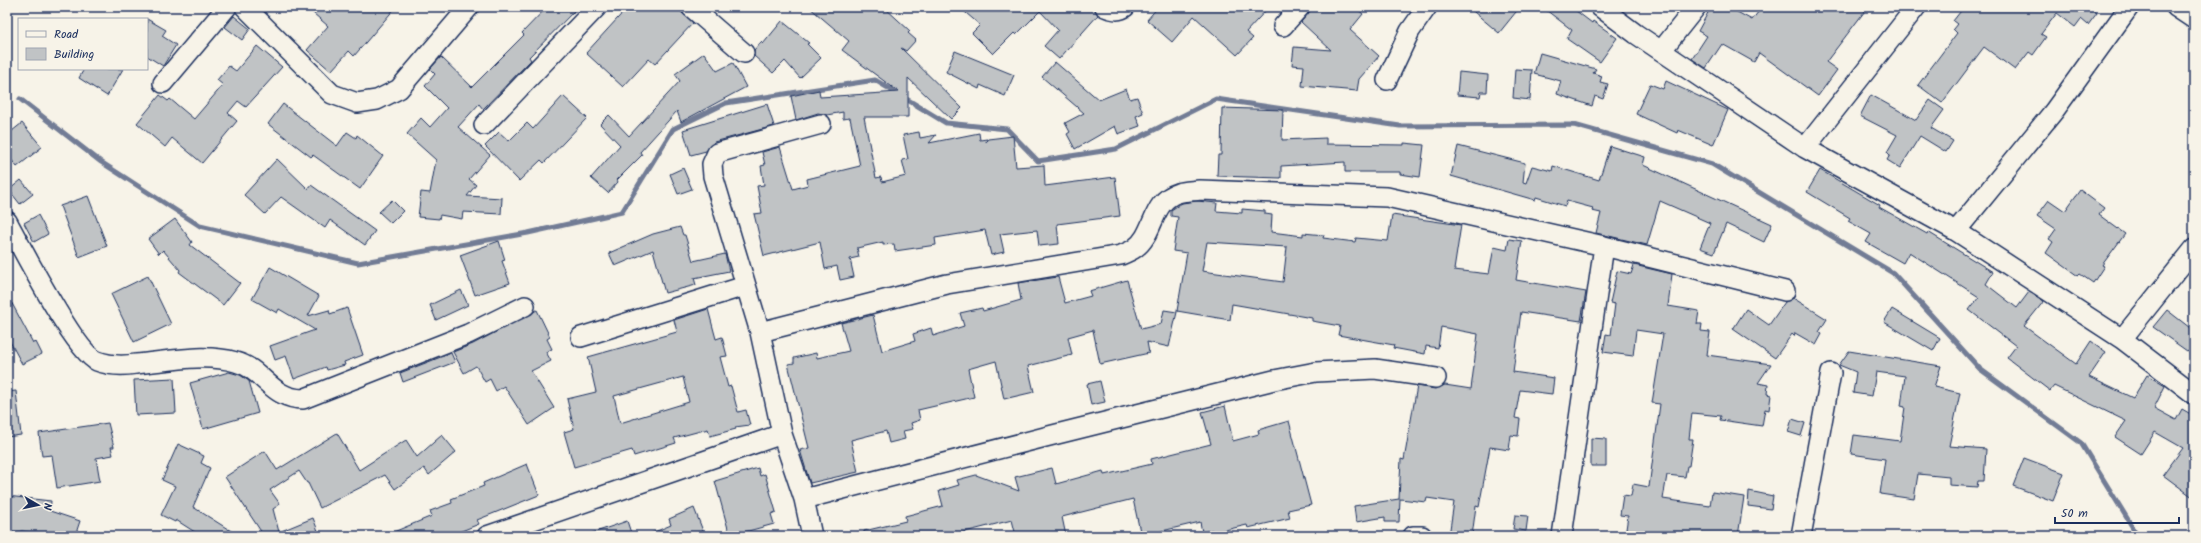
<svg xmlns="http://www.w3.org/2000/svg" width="2201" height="543" font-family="Kalam,sans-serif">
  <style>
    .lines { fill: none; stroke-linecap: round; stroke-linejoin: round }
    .stream { stroke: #727c95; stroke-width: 5 }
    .building { fill: #c0c3c5; stroke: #1b2f5e; fill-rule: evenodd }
    .street-casing { stroke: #1b2f5e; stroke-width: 22 }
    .street { stroke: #f7f3e8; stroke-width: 19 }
  </style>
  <rect width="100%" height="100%" fill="#f7f3e8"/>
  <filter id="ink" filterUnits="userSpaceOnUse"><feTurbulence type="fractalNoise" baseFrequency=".025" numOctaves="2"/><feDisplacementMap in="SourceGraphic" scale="8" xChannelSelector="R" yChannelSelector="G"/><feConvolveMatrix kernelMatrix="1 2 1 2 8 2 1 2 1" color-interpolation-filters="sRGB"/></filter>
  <g filter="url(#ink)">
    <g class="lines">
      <path class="stream" d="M20,99L101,162L200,226L358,263L528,233L622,212L673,129L726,103L875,80L946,123L1007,129L1038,161L1116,149L1216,99L1400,126L1574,125L1712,164L1893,273L1980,369L2081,443L2138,536"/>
    </g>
    <path class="building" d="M306,7H396L354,56L349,51L331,71L307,50L328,26Z
      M547,7H578L529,57L531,60L483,109L479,104L458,127L490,155L469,179L476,185L467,196L502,198L501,214L463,212L462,219L440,215L439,219L418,217L421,192L430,193L436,160L407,134L421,118L430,127L447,108L425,86L435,74L430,69L441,57L472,87L524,35L522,33Z
      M628,7H676L693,23L655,64L649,59L623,87L586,53Z
      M809,7H884L910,31L908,33L916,40L906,51L901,48L962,108L951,119L908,78V117H864L876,178L881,177L882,182L906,176L902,160L908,159L903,135L919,132L920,138L936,135L929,143L979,133L980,140L987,139L986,142L988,139L1013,136L1016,167L1044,165L1045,186L1115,177L1120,216L1057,224L1059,244L1039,246L1037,230L1000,234L1004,252L991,255L985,230L935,238L936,245L895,251L894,244L883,245V242L857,248L859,257L850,259L854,277L840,280L837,266L825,269L820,242L764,256L754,214L762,213L757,186L764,185L761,166L765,165L762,152L780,147L793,189L808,185L807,179L860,166L850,118L843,119V112L827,115L818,113L796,120L791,96L819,90L820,97L899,92L842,50L849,41Z
      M959,7H1094L1098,15L1059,59L1044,46L1058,30L1040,11L1016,35L1014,33L993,54L972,33L980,25Z
      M1158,7H1269L1246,32L1253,38L1237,55L1194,16L1172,42L1147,20Z
      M1311,7H1355L1363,14L1350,30L1379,56L1359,79L1357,91L1302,86L1304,66L1292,65L1294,47L1331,50L1301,22L1308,14Z
      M1468,7H1520L1499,33Z
      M1542,7H1571L1592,23L1593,21L1617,38L1600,62L1567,39L1572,30Z
      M1711,7H1728L1752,20L1762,7H1868L1826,62L1837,70L1818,96L1759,53L1754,62L1722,44L1706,68L1692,59L1707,36L1698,31Z
      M1964,7H2090L2097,13L2088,25L2081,19L2075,27L2057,13L2041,34L2046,37L2033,55L2029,52L2015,70L1984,47L1942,103L1918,85L1957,33L1953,29L1957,24L1953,21Z
      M234,16L250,29L242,40L225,27Z
      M147,19L166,30L162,36L176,45L163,66L147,56Z
      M782,21L809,43L807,44L821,58L800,78L785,61L773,73L754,56V50L761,42L763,44Z
      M257,46L282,67L246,107L238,101L228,113L237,121L202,163L172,138L165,147L137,123L160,95L168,101L170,99L194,119L223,85L217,80L229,66L236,71Z
      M955,51L1014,75L1005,96L980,85L979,89L946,72Z
      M704,53L717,71L733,63L746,87L681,122L677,111L640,152L642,155L617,180L618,182L608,193L591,178L620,145L600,124L609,115L629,136L680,81L675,74Z
      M1540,53L1596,69L1593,73L1602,76L1600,82L1608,84L1603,99L1595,96L1592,106L1557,94L1561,81L1534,74Z
      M1055,62L1099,100L1126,89L1130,99L1137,97L1143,113L1136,116L1140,126L1118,134L1115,126L1075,149L1067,134L1070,132L1065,123L1084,113L1042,77Z
      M84,69H123L107,96L79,78Z
      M1515,69L1532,70L1530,100L1513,98Z
      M1459,72L1488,75L1487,92H1481L1480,97L1457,95Z
      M1666,81L1728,110L1713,145L1678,130L1677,133L1636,114L1650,84L1663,89Z
      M1871,95L1916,120L1930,100L1944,110L1931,128L1953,141L1946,152L1920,136L1900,168L1887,160L1890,155L1887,152L1897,135L1860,116Z
      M563,96L587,118L544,163L541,160L519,181L485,146L499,132L509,141L527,123L533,129Z
      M283,104L337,146L347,132L356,138L357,135L383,156L360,189L313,155L311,157L268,124Z
      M767,104L774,126L714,142L706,151L691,155L683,130Z
      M1222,108L1283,110L1282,140L1326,138V144L1404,145V143L1424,145L1420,177L1400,174V172H1345V162L1281,166V178L1217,176L1218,155H1221Z
      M22,123L42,147L17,167L7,154V135Z
      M1458,146L1525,163L1523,182L1526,183L1532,166L1552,171L1553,166L1599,180L1610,146L1645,157L1643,165L1772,224L1764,242L1726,224L1714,253L1700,248L1710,223L1660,201L1647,245L1596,233L1601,213L1592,211L1593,208L1567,201L1565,206L1536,197L1535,200L1451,176Z
      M277,159L308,189L311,185L375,231L365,245L330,220L325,228L281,197L265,214L244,195Z
      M683,168L692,189L678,194L670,174Z
      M1820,170L1880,205L1879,207L1927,234L1928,232L1993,272L1986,284L2017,308L2029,292L2044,301L2024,326L2076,364L2091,341L2106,352L2089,377L2133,398L2147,375L2165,386L2154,408L2176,420L2182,409L2194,416V498L2163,475L2183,448L2155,432L2141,454L2115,437L2126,421L2054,386L2050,391L2007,358L2016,346L1969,310L1979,297L1909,252L1903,263L1866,242L1871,234L1848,221L1850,218L1807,192Z
      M21,180L33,194L20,204L9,190Z
      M2080,190L2104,208L2099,215L2125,234L2102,265L2104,266L2093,283L2080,274L2078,276L2046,253L2053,242L2049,239L2056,229L2037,216L2049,200L2065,211Z
      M88,196L107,246L79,257L60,206Z
      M392,200L403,211L391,223L379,212Z
      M1197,201L1217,203L1216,211L1242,213V209L1265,211V214L1272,215L1271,232L1303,236V233L1324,235L1323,238L1355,242L1356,238L1388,241L1392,215L1461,225L1454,270L1489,274L1494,247L1507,250L1509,239L1522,241L1516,280L1586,292L1581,321L1521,312L1513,372L1554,378L1552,394L1520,390L1515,418L1520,419L1518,436L1511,435L1509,450L1490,447L1479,507L1476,506L1472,536H1449L1454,502L1427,498L1426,502L1400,499L1399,522H1385V517L1356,522L1354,506L1399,499L1401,459L1404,460L1417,386L1435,389L1445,385L1471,389L1478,334L1441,327L1438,348L1426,346L1425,354L1393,348L1394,345L1338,335L1340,326L1312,321V318L1232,304L1230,320L1177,311L1187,253L1173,251L1178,217L1171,216V210L1182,203ZM1207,242L1287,247L1283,282L1202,271Z
      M38,215L48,234L34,242L24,223Z
      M175,219L192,242L190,245L240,283L223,305L179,272L180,270L163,250L159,254L148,239Z
      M680,227L683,235H685L693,261L725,254L729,271L694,278L696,285L665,293L653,250L615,266L609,253L653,234Z
      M499,241L505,260L502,261L510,283L475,295L460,255Z
      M1634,265L1672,274L1668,306L1699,311L1697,324H1702L1701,331L1710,332L1707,355L1771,364L1758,383L1768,385L1767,394L1771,395L1769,410L1765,409L1762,426L1720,420L1721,416L1692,413L1689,439H1693L1689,466H1687L1685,477L1667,475L1663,499L1710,506L1712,492L1744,497L1738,536H1625L1628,516L1620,515L1623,495L1631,496L1633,484L1649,487L1660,404L1652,403L1663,334L1636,330L1633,356L1603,352L1606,334L1611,335L1615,304L1610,303L1617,271L1631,274Z
      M270,267L319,296L308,316L329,310L330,314L347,308L363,355L344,362L345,365L327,370L326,367L294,379L286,356L275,360L270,346L315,330L279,309L277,313L252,299Z
      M148,276L171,324L134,342L111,294Z
      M1058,277L1065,303L1091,296L1089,291L1127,280L1141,329L1161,324L1164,310L1177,312L1169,347L1147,342L1149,353L1100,364L1093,330L1068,337L1072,355L1028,366L1034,392L1004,399L996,361L968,369L974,397L918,410L920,420L911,423L913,429L903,431L905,439L889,443L886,431L851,440L858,472L810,483L800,450L809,448L788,364L794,363V358L816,353L817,358L849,351L841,323L873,315L882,351L915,341L913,334L931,328L933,336L964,326L960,313L982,308L983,311L1021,300L1018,283Z
      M461,290L468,305L436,320L430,305Z
      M7,294L33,343L36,342L42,354L22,364L7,336Z
      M1793,298L1827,319L1819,332L1822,334L1816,345L1795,333L1794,336L1792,334L1775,358L1733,329L1746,309L1769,325L1785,302Z
      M708,309L716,339L722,337L727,356L720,357L728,387L731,386L738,412L746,410L750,425L735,427L736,429L710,436L708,429L674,438L676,443L634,456L632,450L574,467L564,432L574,429L567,399L596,392L588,357L677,332L674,320ZM683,377L689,402L620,423L614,396Z
      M1892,309L1940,338L1933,351L1884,322Z
      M537,310L550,337L547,339L552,349L546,352L551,361L531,371L554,408L529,425L504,386L496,391L490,379L485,382L476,366L464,373L453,352L473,344Z
      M2167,310L2194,331V356L2153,327Z
      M1849,351L1941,366L1934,387L1960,393L1949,446L1986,449L1984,481H1978L1977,487L1949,485V477L1918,474L1914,499L1880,494L1885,459L1851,454L1854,435L1900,441L1905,407L1901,406L1905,376L1876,372L1872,396L1853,393L1856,372L1839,365Z
      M451,353L455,362L403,382L400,373Z
      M229,372L240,375L249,381L258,413L203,429L190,383Z
      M174,378L176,413L136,415L134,380Z
      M1100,381L1105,402L1091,405L1087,384Z
      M16,391L21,435L7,437V392Z
      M1225,406L1233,441L1259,434L1258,430L1289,421L1311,505L1288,510L1290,518L1248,528L1247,525L1212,533V530L1202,532L1200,522L1141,536L1133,499L1062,517L1066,536H1016L1012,520L949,536H864V531L906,521L905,516L943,506L939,491L959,485L957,480L976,475L1019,491L1015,477L1052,468L1056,484L1103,471L1104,475L1152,464L1151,459L1211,444L1202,412Z
      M1792,419L1805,423L1801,436L1788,432Z
      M108,423L114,447H111L113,455L96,458L100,481L57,488L52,455L42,456L39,433Z
      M337,433L359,470L406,440L417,457L442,435L456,452L429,475L424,468L395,489L385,475L320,508L308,483H307L299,471L270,490L280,504L273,509L279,532L313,518L320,536H264L225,477L265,451L277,470Z
      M1591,438L1606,439V466H1591Z
      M178,444L204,456L201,463L210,468L193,507L239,536H201L176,520L175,522L161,515L175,486L162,480Z
      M2024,458L2064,473L2053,501L2013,486Z
      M527,464L539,495L477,520L479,524L449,536H384L432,516L430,511L452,503L451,499L484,486L483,483Z
      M758,468L760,476L765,474L776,512L771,514L774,524L730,536L715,481Z
      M1749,491L1773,496L1771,509L1748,506Z
      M7,496L51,501L50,511L80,521L75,536H56L22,531L7,534Z
      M694,508L705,536H645L671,525L669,519Z
      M1515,515L1528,516L1526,531L1513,529Z
      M627,521L632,536H591L590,534Z"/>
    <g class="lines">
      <g class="street-casing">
        <path id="street" d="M245,7L332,94L357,103L377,100L399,89L469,7
          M691,7L744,53
          M1105,7C1112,10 1119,12 1125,7
          M1600,7L1636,34L1805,148L1956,231L2122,339L2194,394
          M2176,7L2194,19
          M1283,26L1300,7
          M1661,51L1696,7
          M1387,80L1410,31L1427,7
          M163,83L227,7
          M484,125L597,7
          M1805,148L1916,7
          M7,221C21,247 76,353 97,361C110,366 123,366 136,364C168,361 204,353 236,362C263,369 271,399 303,399L468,334L525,306
          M1956,231L2054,111L2129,7
          M760,332L947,284L1121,255C1126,253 1131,251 1135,248C1155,234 1151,201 1178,193C1184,191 1193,191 1200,190L1387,197L1604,246L1785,291
          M581,337L745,286
          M2122,339L2194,249
          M804,499L1049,436L1274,380L1316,372L1375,369L1436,378
          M487,536L782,434
          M812,536L804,499L782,434L760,332L713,176L712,164L717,153L821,124
          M1413,536H1422
          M1562,536L1604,246
          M1801,536L1831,373"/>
      </g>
      <use href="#street" class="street"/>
    </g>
  </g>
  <rect width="2201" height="543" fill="none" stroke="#f7f3e8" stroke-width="24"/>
  <rect x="12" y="12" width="2177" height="519" fill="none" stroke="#1b2f5e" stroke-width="1.5" filter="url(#ink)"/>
  <rect x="18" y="18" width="130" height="52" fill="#f7f3e8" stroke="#9fa5b1"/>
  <rect x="26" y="31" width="20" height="6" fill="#f7f3e8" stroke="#9fa5b1"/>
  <text x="54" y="38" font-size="12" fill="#1b2f5e">Road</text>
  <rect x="26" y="48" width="20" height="12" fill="#c0c3c5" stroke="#9fa5b1"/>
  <text x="54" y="58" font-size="12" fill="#1b2f5e">Building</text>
  <g transform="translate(38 505) rotate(99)" stroke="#f7f3e8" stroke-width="3" paint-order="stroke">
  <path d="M0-3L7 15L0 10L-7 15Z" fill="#1b2f5e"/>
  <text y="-6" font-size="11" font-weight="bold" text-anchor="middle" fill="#1b2f5e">N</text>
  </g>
  <path d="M2055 517v6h124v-6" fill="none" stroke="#1b2f5e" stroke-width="2"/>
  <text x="2061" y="517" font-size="12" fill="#1b2f5e" stroke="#f7f3e8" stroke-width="3" paint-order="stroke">50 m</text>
</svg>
